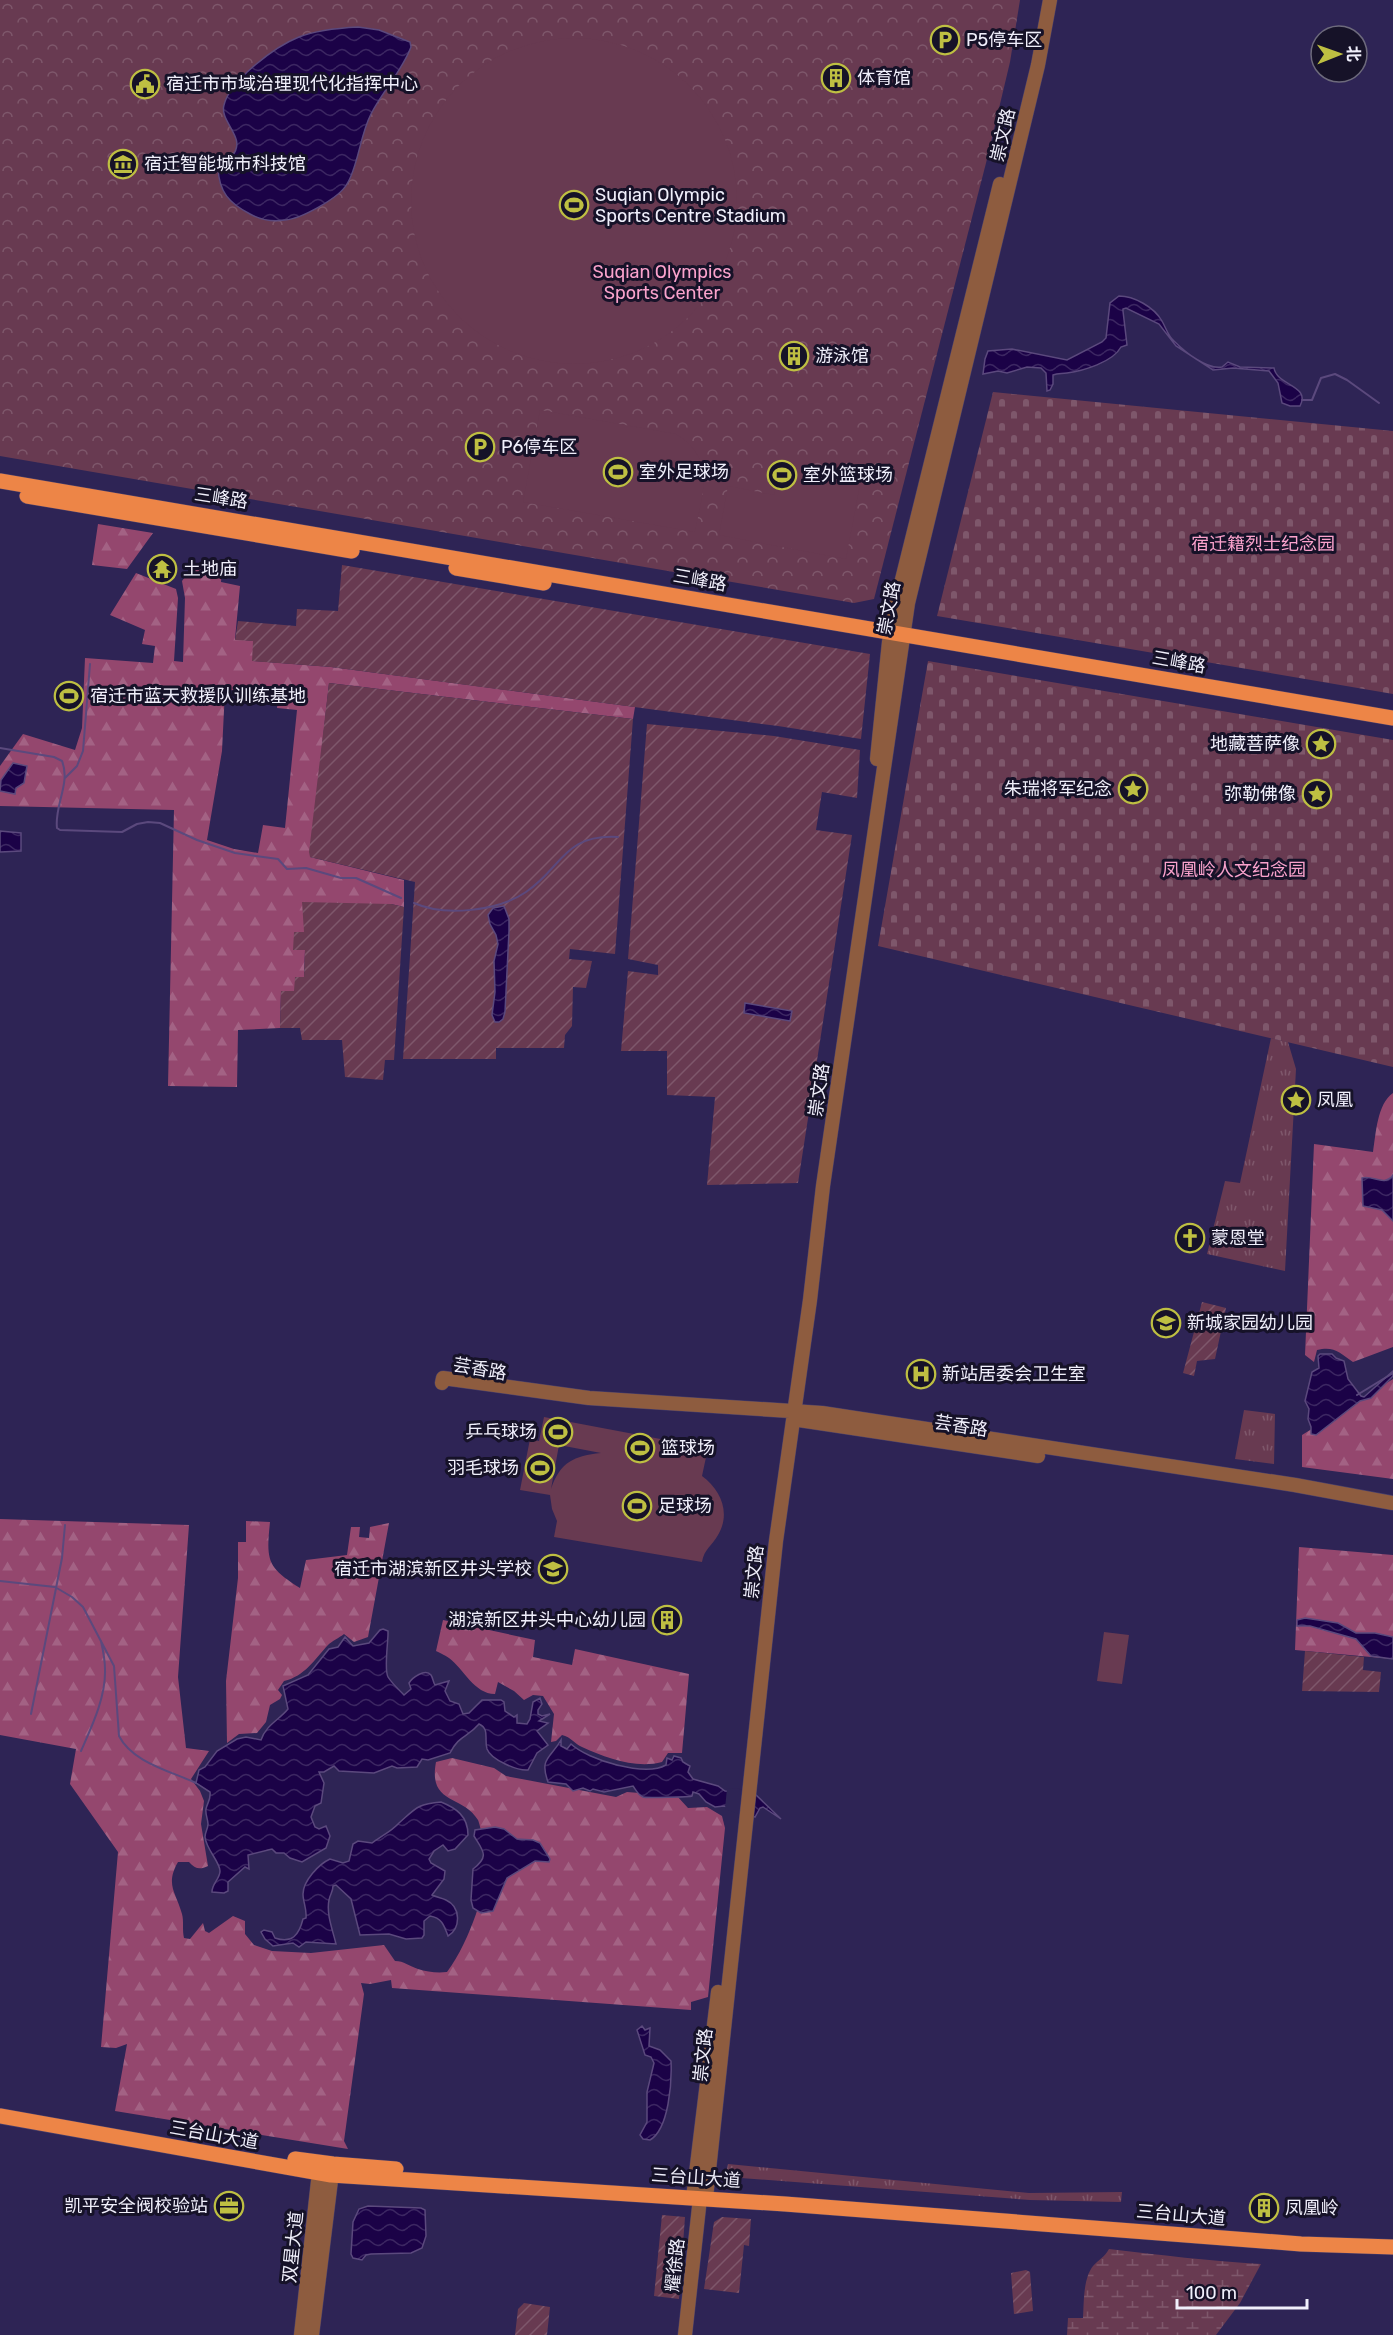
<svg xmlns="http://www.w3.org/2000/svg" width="1393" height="2335" font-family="Rubik,'Noto Sans SC',sans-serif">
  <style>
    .grass { fill: url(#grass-tufts) }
    .forest { fill: url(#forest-firs); fill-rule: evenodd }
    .wetland { fill: url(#wetland-marsh) }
    .cemetery { fill: url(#cemetery-stones) }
    .park { fill: url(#park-crowns) }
    .garden { fill: url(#garden-furrows) }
    .pitch { fill: #683a51; fill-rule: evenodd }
    .water { fill: url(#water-waves); stroke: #5b497d; stroke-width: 1.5 }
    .pier { fill: #2e2455 }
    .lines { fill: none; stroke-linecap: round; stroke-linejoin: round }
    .stream { stroke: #5b497d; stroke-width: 2 }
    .minor-casing { stroke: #49406c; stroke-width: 15 }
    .major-casing { stroke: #49406c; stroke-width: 16 }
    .minor { stroke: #8e5c3f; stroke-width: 14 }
    .major { stroke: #ed8547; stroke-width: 15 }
    .labels { text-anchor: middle; stroke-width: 6; stroke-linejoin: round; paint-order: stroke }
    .poi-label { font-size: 18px; fill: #f0effb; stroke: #161228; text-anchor: start }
    .street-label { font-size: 18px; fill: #f0effb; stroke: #161228 }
    .park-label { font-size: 18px; fill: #faa2cc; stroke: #161228 }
  </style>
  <defs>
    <pattern id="grass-tufts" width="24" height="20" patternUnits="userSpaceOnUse" patternTransform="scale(1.5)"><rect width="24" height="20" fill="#683a51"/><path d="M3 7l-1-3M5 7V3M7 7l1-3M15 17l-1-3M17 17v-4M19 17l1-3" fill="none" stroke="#7e576b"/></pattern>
    <pattern id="forest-firs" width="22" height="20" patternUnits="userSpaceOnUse" patternTransform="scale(1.5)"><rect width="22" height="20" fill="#94476e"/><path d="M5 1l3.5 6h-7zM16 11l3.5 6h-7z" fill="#a36284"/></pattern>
    <pattern id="wetland-marsh" width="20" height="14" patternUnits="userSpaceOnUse" patternTransform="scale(1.5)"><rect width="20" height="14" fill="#683a51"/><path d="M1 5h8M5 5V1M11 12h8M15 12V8" fill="none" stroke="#7e576b"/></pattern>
    <pattern id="cemetery-stones" width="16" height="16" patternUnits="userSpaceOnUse" patternTransform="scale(1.5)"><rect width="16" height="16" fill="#683a51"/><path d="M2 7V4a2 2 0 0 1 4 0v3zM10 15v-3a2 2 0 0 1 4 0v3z" fill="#7e576b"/></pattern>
    <pattern id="park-crowns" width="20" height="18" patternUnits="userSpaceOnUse" patternTransform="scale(1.5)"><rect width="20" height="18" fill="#683a51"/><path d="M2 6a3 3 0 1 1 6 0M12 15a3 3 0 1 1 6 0" fill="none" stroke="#7e576b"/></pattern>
    <pattern id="garden-furrows" width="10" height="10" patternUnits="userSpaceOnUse" patternTransform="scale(1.5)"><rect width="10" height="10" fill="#683a51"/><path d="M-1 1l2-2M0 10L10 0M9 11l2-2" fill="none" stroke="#7e576b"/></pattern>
    <pattern id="water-waves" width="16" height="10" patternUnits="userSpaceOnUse" patternTransform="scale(1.5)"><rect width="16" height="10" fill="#1b0247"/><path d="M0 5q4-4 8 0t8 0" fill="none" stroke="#3c2762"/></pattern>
  </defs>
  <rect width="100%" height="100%" fill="#2e2455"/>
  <path class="grass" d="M1271,1038L1288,1042L1296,1069L1285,1271L1207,1254L1225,1181L1240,1183Z
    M1244,1410L1275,1414L1274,1464L1235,1459Z
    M728,2164L1029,2193L1122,2192L1121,2202L1030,2200L741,2178L731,2174L727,2169Z"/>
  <path class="forest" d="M98,524L153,533L127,569L92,565Z
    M195,564L222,570L221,582L240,586L235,639L253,641V661L331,667L635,707L633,719L329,683L310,857L404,880V907L391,904L304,933L293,950H305L304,977L294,991H281L280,1028L238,1030L237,1087L168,1086L174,810L0,806V766L23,734L75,750L82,728L85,658L153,663L155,646L142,644L145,630L110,615L136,573L176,589L178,598L174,661L183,662L185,598L182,581ZM225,690L279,692L277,708L297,710L285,828L263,825L258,853L234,849L207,840L222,751Z
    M1393,1093V1347L1353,1362C1339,1353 1335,1346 1317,1350L1314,1362L1305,1355L1314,1144L1373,1152C1376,1134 1377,1104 1393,1093Z
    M1393,1379V1479L1302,1467V1435Z
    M0,1519L189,1525L178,1677L186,1748L209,1751L191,1779L200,1791L204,1801L201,1824L208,1866C200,1870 195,1869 189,1862H178C165,1885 176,1892 182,1914C184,1921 182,1930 184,1938L190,1939L203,1923L205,1931L209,1933L233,1916L245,1921V1934L254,1945L272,1951L311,1953L384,1945L395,1961C404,1961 409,1966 418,1969C427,1972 437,1973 447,1972C459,1956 469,1934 476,1914C479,1906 477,1896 478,1887C480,1878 485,1869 487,1860C487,1856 480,1824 478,1820C462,1794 428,1805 436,1762L452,1758L494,1768L506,1776L616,1797L627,1792L677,1796L688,1808L707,1807L722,1816L725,1828L708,1997L691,2002V2010L392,1988L391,1980L370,1984L361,1983L364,1994L344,2141L348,2149L115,2111L127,2044L116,2048L101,2047L118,1852L70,1784L76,1749L0,1735Z
    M246,1521L270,1522C266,1561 267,1567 300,1588L306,1560L347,1555L351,1527H360L359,1537L369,1538L370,1527L389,1523L368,1637L354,1642L344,1634C339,1638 332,1641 328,1645C314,1660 305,1676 284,1681L278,1690L282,1695L280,1699L270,1705L266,1722L257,1733L239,1734L227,1743L226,1681L238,1578V1542H246Z
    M1299,1547L1393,1555V1659L1295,1650Z
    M443,1620L535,1640L533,1657L572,1665L575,1649L689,1674L682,1753H668L662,1762C636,1769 606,1758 582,1747C575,1744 571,1737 562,1735L556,1741L551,1742L554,1714L543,1696L533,1695L524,1700L514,1691L498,1682L495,1694C474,1694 464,1669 449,1658C445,1655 440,1653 436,1651Z"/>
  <path class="wetland" d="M1109,2249C1160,2255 1210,2261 1261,2264L1240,2303L1216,2335H1067L1068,2318H1083C1084,2302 1083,2279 1093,2266C1099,2259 1104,2258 1109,2249Z"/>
  <path class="cemetery" d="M993,392L1393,431V694L937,616Z
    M928,661L1393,740V1067L878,946Z"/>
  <path class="park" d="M0,0H1020L1010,62L986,163L874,599L854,603L0,456Z"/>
  <path class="garden" d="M342,565L870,654L861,739L778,726L331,667L252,661L253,641L235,640L238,621L296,626L297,609L338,611Z
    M329,683L633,719L615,954L570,949L569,959L592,961L586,988L573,987L572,1026L565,1035L564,1048H496V1059H403L415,882L310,857L309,852Z
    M647,724L774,736L860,750L857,798L822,792L816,830L852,835L798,1183L707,1185L715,1097L667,1095V1051H621L628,971L658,975V965L628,959Z
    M302,902L391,904L404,907L394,1060H385L383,1080L345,1077L342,1040H302L300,1028H280L281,991H294L295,977H304L305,950H293L294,932H304Z
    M1202,1302L1226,1308L1215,1359L1197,1361L1194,1376L1183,1373Z
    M1305,1651L1364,1657L1363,1670L1381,1672L1379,1692L1302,1691Z
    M662,2215L685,2217L679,2299L654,2296Z
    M722,2217L751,2219L749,2246L744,2245L739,2293L704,2289L714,2222Z
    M1026,2270L1030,2272L1033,2311L1014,2314L1011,2273Z
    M524,2303L550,2307L547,2335H515L518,2309Z"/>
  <path class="pitch" d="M411 201a163 163 0 1 1 326 0a163 163 0 1 1-326 0Z
    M540,410L676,434C717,459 702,494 695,532L523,502Z
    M779,469L860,484L846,559L719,535L728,486L774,495Z
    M544,1417L708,1448L702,1476C721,1490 731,1513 718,1535C712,1546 704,1549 702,1562L554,1537L557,1521L552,1509L550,1495L520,1490L530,1439L539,1441ZM559,1445L601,1453C574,1456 560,1462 551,1489Z
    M1104,1632L1129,1635L1122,1684L1097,1681Z"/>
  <path class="water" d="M358,27L379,30L410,42L411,47C402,71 382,92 371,114C360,135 358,167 347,184C339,198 301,219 285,220C273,222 261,220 250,214C229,203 219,192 218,168C222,163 228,161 232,156C248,138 219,122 224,105C230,80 276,46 299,37C317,30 339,28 358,27Z
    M1119,296C1134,296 1154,307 1162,321C1166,328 1168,336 1174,341C1185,352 1207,370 1222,367L1228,362L1240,367L1274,368C1277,386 1311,385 1300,406H1290L1282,403L1278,383L1269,371L1233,368L1213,370L1176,346L1159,324L1126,308L1123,309V311L1127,345L1121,347C1113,362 1083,371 1067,373C1062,374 1058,373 1053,375V384L1050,390L1047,391L1046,373L1041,368L1027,367L1007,373L998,371L983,374L985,359L988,351L1012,349L1067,360L1102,342L1106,338L1110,303Z
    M13,763L27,766L24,783L16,788L15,794L0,791L1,780Z
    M0,831L21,833V851L0,852Z
    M504,906L509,919V931L505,1012L503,1019L499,1022H495L492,1015L495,992L494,961L498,944L496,935L490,924L488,915L493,908Z
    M745,1003L792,1011L790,1021L744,1013Z
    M1393,1175V1221L1382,1210L1363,1206L1362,1178C1374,1175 1384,1187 1393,1175Z
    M1320,1354H1332L1336,1358L1344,1361L1348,1379L1361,1396L1364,1397L1393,1371V1376L1371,1398L1360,1401L1316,1435L1311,1434V1427L1308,1419L1309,1409L1305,1401L1312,1372L1319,1368L1318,1356Z
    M1305,1618L1338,1623L1356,1633H1375L1393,1637V1659L1371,1656L1356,1639L1310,1626H1297V1620Z
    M383,1629L388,1631V1634C388,1643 384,1670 388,1677C391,1682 399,1690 404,1695L411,1689L409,1683C412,1678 425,1668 431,1675C433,1678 433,1682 435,1685L449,1681L445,1691L450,1701L459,1704L463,1714L469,1713L482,1700H501L504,1702L505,1711L514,1717L517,1715V1723L527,1724L530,1719L533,1702L540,1698L542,1704L538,1710V1714L542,1716L550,1714L539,1721L548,1723L537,1731L548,1745L537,1753L528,1770C518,1771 491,1760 487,1749C484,1739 490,1729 479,1724C467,1738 459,1735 450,1753L428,1760L422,1759L417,1767L397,1768L392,1766L374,1773L339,1771L334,1766L324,1772H319L324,1783L321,1803L315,1806L311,1817L315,1827L319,1829L326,1826L330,1836L326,1848L302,1862L290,1858L284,1853H276L272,1849L248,1855L249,1869L245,1867L228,1882V1891L224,1893L212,1892C212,1883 220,1879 220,1871C220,1862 206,1849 205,1837C205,1832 208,1829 208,1824C208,1819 205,1814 206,1809C207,1803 211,1800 210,1792L196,1783L199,1770L205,1767L217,1751L237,1739L246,1737L261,1740C266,1725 279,1720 288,1709L283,1686L308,1675L329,1649L338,1647L345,1637L353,1646L369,1643L380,1630Z
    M561,1740V1746L567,1749L571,1744C588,1760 645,1777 666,1765L667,1758L672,1760L674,1756L681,1758L683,1762L690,1766L688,1772L693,1779L718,1786L725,1791L755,1794L781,1819L763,1807L760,1808L755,1817L724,1806L715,1807L706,1802L699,1794L693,1792L692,1796C690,1797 645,1798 643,1797C638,1795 636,1790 633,1786L604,1792L593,1789L590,1791L583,1788L573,1791L566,1784L548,1782C539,1758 551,1758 561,1740Z
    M441,1802C456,1808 468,1816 468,1835L455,1849L448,1851L443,1845L434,1851L429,1859L431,1863L445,1871L444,1879L432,1895C436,1897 442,1898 446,1900C461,1907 461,1928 448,1936C444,1925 442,1918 430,1916L424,1921V1935L422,1938L406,1939L389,1934L360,1935L351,1899L336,1885L333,1886C333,1892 330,1894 329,1900C326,1914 333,1931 336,1944L306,1942L299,1947L293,1943L273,1946L265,1939L261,1932L264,1930L272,1932L275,1938C292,1944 299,1935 303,1919L306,1918C307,1909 303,1902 303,1894C303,1881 319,1864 330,1859L343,1863L349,1861L353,1844L358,1841L372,1843C380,1837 392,1831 399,1823C416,1808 417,1804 441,1802Z
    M495,1827L504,1829L517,1839L533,1840L540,1843L550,1859L549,1862L535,1861L507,1878L493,1911L481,1913L473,1908L471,1900L473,1869C490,1856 483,1851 474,1836L475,1830Z
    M642,2026L645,2030L650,2028L649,2046L660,2050L671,2061C672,2082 669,2129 650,2140L643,2139L640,2135L647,2122V2092L654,2063L651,2057L645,2055L637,2030Z
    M368,2206L421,2208L425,2210L426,2236L422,2248L411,2253L371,2254L366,2255L362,2260L353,2258L351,2254L353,2222L359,2209Z"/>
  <path class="pier" d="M727,1788L752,1790L749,1817L725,1809Z"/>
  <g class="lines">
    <path class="stream" d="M1302,400H1312L1321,378L1335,374L1347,380L1379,403
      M0,748L54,757L62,761C71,783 54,806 57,828L60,830L122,832L137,824L148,822L160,823L197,840L235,853L278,859L287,869L306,868L341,878H356L401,898
      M65,778L77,766L83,751L90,664
      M414,903C445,917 498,911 526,892C563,867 563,834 618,837
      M1357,1395L1393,1373
      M0,1581L55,1587L72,1597L83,1607L114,1666L119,1736C132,1762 170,1771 196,1783
      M31,1714L62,1558L65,1525
      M81,1751C92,1726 106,1697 105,1669C105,1660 103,1650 101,1641"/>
    <g class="minor-casing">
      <path id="minor" d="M877,759L889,642L897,600L1000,184
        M442,1383L443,1378L589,1398L822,1413L1295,1485L1393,1503
        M799,1420L1038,1456
        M693,2198L718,1992
        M706,2198L776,1541L810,1300L823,1186L908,603L1038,65L1050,0
        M301,2335L320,2163
        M312,2335L333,2164
        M685,2335L700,2198"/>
    </g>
    <g class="major-casing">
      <path id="major" d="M0,481L1393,718
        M27,496L352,551
        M456,568L544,583
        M0,2116L331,2175L785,2204L1301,2244L1393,2247
        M295,2159L333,2164L396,2169"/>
    </g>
    <use href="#minor" class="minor"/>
    <use href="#major" class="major"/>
  </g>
  <defs>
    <g id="parking-ring" transform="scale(1.5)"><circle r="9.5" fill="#161228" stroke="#bebf42" stroke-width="1.5"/><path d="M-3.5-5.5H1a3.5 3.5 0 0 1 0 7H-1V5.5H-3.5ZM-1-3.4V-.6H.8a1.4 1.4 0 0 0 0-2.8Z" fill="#bebf42"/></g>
    <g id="building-ring" transform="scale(1.5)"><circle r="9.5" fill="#161228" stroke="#bebf42" stroke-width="1.5"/><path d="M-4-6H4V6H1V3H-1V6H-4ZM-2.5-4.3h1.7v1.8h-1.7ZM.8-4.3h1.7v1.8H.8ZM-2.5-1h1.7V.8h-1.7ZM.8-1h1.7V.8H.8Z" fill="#bebf42"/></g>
    <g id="civic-ring" transform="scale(1.5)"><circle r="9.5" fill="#161228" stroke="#bebf42" stroke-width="1.5"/><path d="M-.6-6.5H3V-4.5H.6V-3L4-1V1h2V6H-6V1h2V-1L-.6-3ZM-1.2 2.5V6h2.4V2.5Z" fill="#bebf42"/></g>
    <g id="museum-ring" transform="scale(1.5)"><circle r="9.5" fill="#161228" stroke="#bebf42" stroke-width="1.5"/><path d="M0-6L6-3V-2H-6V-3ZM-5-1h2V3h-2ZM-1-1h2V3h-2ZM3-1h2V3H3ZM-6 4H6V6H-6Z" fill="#bebf42"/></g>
    <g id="stadium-ring" transform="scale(1.5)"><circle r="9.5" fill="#161228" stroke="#bebf42" stroke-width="1.5"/><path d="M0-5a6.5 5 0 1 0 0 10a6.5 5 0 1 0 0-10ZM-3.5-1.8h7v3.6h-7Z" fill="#bebf42"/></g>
    <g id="temple-ring" transform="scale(1.5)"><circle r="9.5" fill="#161228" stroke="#bebf42" stroke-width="1.5"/><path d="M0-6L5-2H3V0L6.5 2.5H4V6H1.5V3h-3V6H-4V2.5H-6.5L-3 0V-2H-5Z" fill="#bebf42"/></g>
    <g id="sight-ring" transform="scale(1.5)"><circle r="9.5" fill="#161228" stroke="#bebf42" stroke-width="1.5"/><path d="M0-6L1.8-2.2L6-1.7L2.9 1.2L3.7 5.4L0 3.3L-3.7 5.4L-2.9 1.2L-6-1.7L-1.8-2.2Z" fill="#bebf42"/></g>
    <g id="church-ring" transform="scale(1.5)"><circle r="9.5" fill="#161228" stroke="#bebf42" stroke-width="1.5"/><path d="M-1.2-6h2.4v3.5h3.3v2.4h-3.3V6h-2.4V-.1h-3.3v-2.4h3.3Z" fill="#bebf42"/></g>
    <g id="school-ring" transform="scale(1.5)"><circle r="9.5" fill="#161228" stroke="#bebf42" stroke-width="1.5"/><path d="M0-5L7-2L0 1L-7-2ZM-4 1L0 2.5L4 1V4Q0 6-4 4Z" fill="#bebf42"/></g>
    <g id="hospital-ring" transform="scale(1.5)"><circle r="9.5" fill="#161228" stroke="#bebf42" stroke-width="1.5"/><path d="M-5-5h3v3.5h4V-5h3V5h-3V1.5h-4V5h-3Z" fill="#bebf42"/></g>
    <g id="office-ring" transform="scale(1.5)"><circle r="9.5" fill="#161228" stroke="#bebf42" stroke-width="1.5"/><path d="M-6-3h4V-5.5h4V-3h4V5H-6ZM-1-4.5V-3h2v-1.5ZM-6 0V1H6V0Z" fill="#bebf42"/></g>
  </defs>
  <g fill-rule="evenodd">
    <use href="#parking-ring" x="945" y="40"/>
    <use href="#building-ring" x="836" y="78"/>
    <use href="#civic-ring" x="145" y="84"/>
    <use href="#museum-ring" x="123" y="164"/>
    <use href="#stadium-ring" x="574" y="205"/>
    <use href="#building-ring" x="794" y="356"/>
    <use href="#parking-ring" x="480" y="447"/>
    <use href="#stadium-ring" x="618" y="472"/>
    <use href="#stadium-ring" x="782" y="475"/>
    <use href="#temple-ring" x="162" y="569"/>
    <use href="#stadium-ring" x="69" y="696"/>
    <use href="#sight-ring" x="1321" y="744"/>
    <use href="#sight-ring" x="1133" y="789"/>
    <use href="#sight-ring" x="1317" y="794"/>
    <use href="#sight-ring" x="1296" y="1100"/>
    <use href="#church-ring" x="1190" y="1238"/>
    <use href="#school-ring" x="1166" y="1323"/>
    <use href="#hospital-ring" x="921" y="1374"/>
    <use href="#stadium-ring" x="558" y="1432"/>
    <use href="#stadium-ring" x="640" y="1448"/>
    <use href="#stadium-ring" x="540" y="1468"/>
    <use href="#stadium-ring" x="637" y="1506"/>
    <use href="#school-ring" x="553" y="1569"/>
    <use href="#building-ring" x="667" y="1620"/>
    <use href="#office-ring" x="229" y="2206"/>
    <use href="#building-ring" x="1264" y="2208"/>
  </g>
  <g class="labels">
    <g class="poi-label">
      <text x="966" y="46">P5停车区</text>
      <text x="857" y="84">体育馆</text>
      <text x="166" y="90">宿迁市市域治理现代化指挥中心</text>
      <text x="144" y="170">宿迁智能城市科技馆</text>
      <text x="595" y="201">Suqian Olympic<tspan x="595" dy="21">Sports Centre Stadium</tspan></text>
      <text x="815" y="362">游泳馆</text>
      <text x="501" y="453">P6停车区</text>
      <text x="639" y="478">室外足球场</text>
      <text x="803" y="481">室外篮球场</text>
      <text x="183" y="575">土地庙</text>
      <text x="90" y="702">宿迁市蓝天救援队训练基地</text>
      <text x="1300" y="750" text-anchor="end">地藏菩萨像</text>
      <text x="1112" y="795" text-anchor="end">朱瑞将军纪念</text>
      <text x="1296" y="800" text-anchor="end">弥勒佛像</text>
      <text x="1317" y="1106">凤凰</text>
      <text x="1211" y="1244">蒙恩堂</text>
      <text x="1187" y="1329">新城家园幼儿园</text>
      <text x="942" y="1380">新站居委会卫生室</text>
      <text x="537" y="1438" text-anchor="end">乒乓球场</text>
      <text x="661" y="1454">篮球场</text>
      <text x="519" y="1474" text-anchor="end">羽毛球场</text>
      <text x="658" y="1512">足球场</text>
      <text x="532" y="1575" text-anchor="end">宿迁市湖滨新区井头学校</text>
      <text x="646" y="1626" text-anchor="end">湖滨新区井头中心幼儿园</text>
      <text x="208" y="2212" text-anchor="end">凯平安全阀校验站</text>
      <text x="1285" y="2214">凤凰岭</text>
    </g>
    <g class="street-label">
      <text transform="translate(1003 135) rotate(-77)" y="6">崇文路</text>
      <text transform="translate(221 498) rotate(9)" y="6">三峰路</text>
      <text transform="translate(700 580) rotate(10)" y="6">三峰路</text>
      <text transform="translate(889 608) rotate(-79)" y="6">崇文路</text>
      <text transform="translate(1179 662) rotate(10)" y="6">三峰路</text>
      <text transform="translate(819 1090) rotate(-82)" y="6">崇文路</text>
      <text transform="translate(480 1369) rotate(10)" y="6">芸香路</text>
      <text transform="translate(961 1426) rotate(9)" y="6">芸香路</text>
      <text transform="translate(754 1572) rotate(-84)" y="6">崇文路</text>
      <text transform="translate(703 2055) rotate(-84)" y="6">崇文路</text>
      <text transform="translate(214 2135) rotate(10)" y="6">三台山大道</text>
      <text transform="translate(696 2178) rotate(4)" y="6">三台山大道</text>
      <text transform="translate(1181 2215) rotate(5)" y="6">三台山大道</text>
      <text transform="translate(293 2247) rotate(-84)" y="6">双星大道</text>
      <text transform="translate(675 2265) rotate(-84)" y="6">耀徐路</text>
    </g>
    <g class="park-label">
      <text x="662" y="278">Suqian Olympics<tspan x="662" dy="21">Sports Center</tspan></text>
      <text x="1263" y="550">宿迁籍烈士纪念园</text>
      <text x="1234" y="876">凤凰岭人文纪念园</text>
    </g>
  </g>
  <g transform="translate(1339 54) rotate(89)"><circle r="28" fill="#161228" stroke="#6d6a7c" stroke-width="1.5"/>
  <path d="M0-4.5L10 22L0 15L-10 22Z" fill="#bebf42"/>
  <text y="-9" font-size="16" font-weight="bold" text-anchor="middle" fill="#f0effb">北</text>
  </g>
  <path d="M1177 2299v9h130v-9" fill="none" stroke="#f0effb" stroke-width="3"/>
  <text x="1186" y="2299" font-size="18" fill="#f0effb" stroke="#161228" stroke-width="4.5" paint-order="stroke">100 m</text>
</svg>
